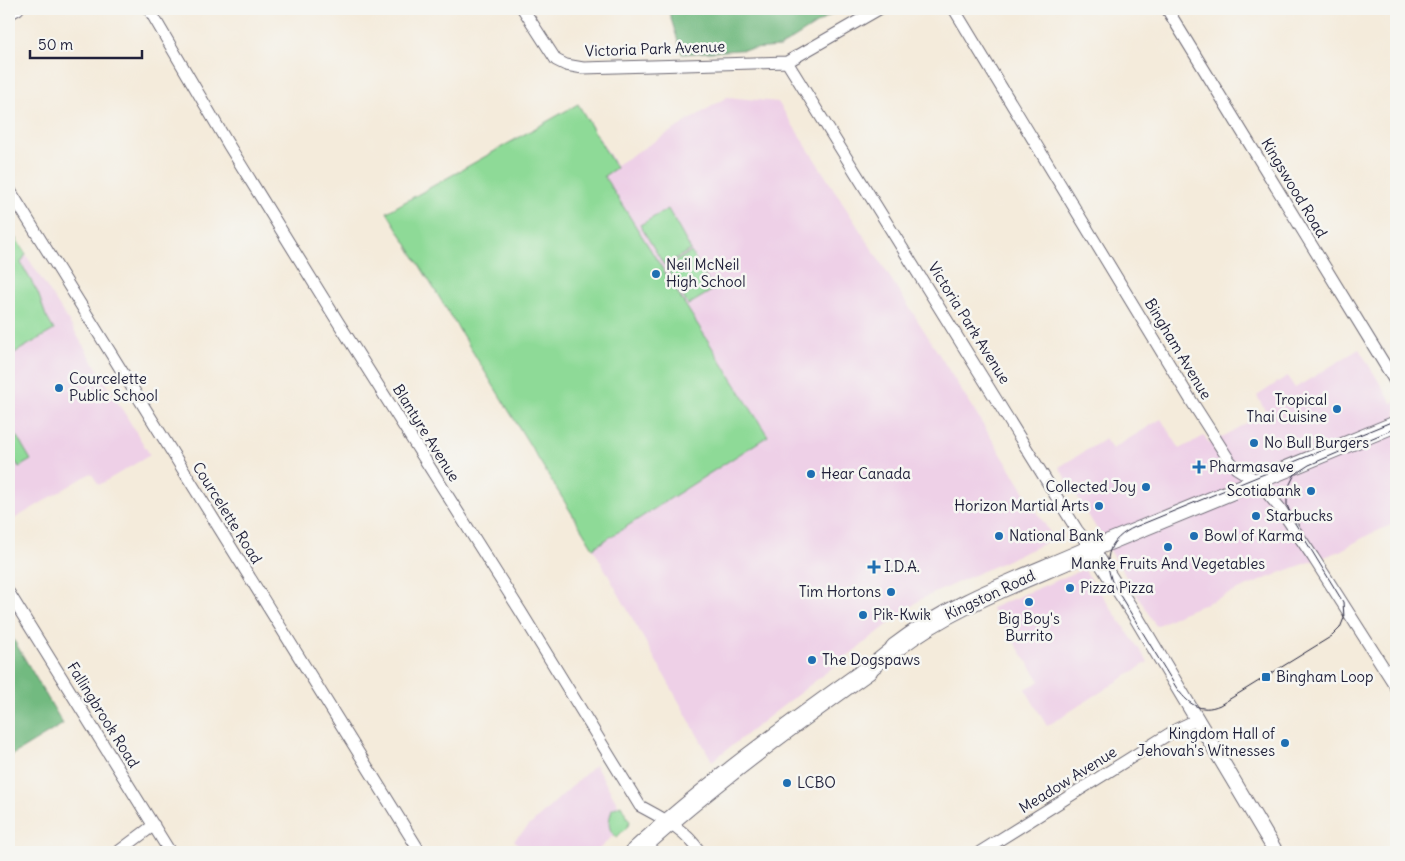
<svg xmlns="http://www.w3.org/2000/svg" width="1405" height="861" font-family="Delius,sans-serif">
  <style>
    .built { fill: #eed0e7 }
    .green { fill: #8eda97; stroke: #587e69 }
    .forest { fill: #72ba80; stroke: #4a6e5e }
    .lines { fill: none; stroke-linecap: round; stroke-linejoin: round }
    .minor-casing { stroke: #6c6873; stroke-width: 13 }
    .tertiary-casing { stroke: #6c6873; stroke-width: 16 }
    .secondary-casing { stroke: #6c6873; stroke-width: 18 }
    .primary-casing { stroke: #6c6873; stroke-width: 21 }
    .minor { stroke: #fff; stroke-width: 11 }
    .tertiary { stroke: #fff; stroke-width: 14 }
    .secondary { stroke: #fff; stroke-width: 16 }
    .primary { stroke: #fff; stroke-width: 19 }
    .tram { stroke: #22223b; stroke-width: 1 }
    .poi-dot { fill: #1f6fb2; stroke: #f6f6f2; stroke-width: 2 }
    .labels { text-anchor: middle; stroke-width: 5; stroke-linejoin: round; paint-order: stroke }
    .street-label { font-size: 15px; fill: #22223b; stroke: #f6f6f2 }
    .poi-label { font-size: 15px; fill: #22223b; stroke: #f6f6f2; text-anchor: start }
  </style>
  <rect width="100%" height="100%" fill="#f6f6f2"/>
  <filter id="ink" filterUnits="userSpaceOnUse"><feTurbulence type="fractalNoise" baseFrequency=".02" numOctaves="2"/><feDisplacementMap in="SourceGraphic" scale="10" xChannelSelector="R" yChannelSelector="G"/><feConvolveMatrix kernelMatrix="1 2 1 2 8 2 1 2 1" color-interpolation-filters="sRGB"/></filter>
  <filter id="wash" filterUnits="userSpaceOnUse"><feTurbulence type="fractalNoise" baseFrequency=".0096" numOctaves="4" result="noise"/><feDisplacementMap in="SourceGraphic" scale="20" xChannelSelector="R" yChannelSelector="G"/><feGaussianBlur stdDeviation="1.12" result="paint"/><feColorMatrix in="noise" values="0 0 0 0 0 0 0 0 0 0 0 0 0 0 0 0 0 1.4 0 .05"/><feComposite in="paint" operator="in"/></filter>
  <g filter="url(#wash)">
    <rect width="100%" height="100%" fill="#f4ebdb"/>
    <path class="built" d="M727,97L778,102L927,335L1054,539L921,599L712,761L593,548L387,212L578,104L616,165Z
      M14,236L69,322L150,455L99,485L91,473L9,522V239Z
      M1359,349L1392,403L1396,401V523L1368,535L1338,552L1282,572L1180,614L1156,626L1059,467L1105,439L1112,449L1161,419L1180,449L1204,436L1210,444L1266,412L1257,396L1287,376L1295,388Z
      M1084,569L1148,662L1047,726L1025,689L1040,681L991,608Z
      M595,765L628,821L596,852H525L514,840Z"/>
    <path class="green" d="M578,104L616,168L604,176L768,436L593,548L387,212Z
      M668,209L691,250L664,265L640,225Z
      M14,236L26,254L21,263L38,293L46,316L54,330L9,356V239Z
      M691,252L713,290L688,305L666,267Z
      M9,423L31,460L19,467L12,456L9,458Z
      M621,805L630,822L628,826L617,837C606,830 609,820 612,809Z"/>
    <path class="forest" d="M668,9H840L780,47L682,54Z
      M9,632L63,724L9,757Z"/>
  </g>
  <g filter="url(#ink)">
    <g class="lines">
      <g class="minor-casing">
        <path id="minor" d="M149,9L228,144L338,322L521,612L640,806C664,819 685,829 700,852
          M523,9L556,60L566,65L583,68L787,62L879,9
          M954,9L1192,402L1229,460L1236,468L1257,481L1279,507L1313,557L1396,687
          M1167,9L1396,383
          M9,14L18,9
          M787,62L1077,530L1092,549
          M9,189L420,852
          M9,593L170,852
          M118,852L154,825
          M980,852L1177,729L1198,719"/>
      </g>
      <g class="tertiary-casing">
        <path id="tertiary" d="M1092,549L1136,617L1276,852"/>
      </g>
      <g class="secondary-casing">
        <path id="secondary" d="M1092,549L1396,424
          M868,670L895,648"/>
      </g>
      <g class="primary-casing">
        <path id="primary" d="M895,648C953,603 1025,579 1092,549
          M635,852C706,787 789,726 868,670"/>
      </g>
      <use href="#minor" class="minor"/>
      <use href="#tertiary" class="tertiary"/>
      <use href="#secondary" class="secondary"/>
      <use href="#primary" class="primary"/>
      <path class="tram" d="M1396,420L1135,527C1109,539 1102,557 1113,584L1176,687C1187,703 1200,714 1220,705L1332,636L1340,628L1344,618L1343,602L1293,520L1287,505V490L1295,474L1309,465L1396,428"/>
    </g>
  </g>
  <g class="poi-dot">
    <circle cx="656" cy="274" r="5"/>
    <circle cx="59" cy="388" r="5"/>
    <circle cx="1337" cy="409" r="5"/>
    <circle cx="1254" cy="443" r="5"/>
    <path d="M1196.5 459.5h5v5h5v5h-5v5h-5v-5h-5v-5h5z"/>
    <circle cx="811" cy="474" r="5"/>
    <circle cx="1146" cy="487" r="5"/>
    <circle cx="1311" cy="491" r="5"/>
    <circle cx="1099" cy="506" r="5"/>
    <circle cx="1256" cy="516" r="5"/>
    <circle cx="999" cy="536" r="5"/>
    <circle cx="1194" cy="536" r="5"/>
    <circle cx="1168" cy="547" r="5"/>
    <path d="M871.5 559.5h5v5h5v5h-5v5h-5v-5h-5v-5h5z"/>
    <circle cx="1070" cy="588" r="5"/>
    <circle cx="891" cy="592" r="5"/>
    <circle cx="1029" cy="602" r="5"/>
    <circle cx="863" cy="615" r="5"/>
    <circle cx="812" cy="660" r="5"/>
    <rect x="1261" y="672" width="10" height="10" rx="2.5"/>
    <circle cx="1285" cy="743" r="5"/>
    <circle cx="787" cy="783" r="5"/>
  </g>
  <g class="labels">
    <g class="street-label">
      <text transform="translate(655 49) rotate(-2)" y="5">Victoria Park Avenue</text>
      <text transform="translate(1294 188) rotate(59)" y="5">Kingswood Road</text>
      <text transform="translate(969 323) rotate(58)" y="5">Victoria Park Avenue</text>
      <text transform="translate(1178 349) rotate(59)" y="5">Bingham Avenue</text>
      <text transform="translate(426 433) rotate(58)" y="5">Blantyre Avenue</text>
      <text transform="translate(227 513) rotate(58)" y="5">Courcelette Road</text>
      <text transform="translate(990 595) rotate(-25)" y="5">Kingston Road</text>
      <text transform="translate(103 715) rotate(58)" y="5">Fallingbrook Road</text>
      <text transform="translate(1068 780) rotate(-32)" y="5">Meadow Avenue</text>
    </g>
    <g class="poi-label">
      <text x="666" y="270">Neil McNeil<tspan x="666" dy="17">High School</tspan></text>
      <text x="69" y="384">Courcelette<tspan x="69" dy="17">Public School</tspan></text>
      <text x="1327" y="405" text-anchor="end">Tropical<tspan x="1327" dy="17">Thai Cuisine</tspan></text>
      <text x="1264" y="448">No Bull Burgers</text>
      <text x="1209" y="472">Pharmasave</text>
      <text x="821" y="479">Hear Canada</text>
      <text x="1136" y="492" text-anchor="end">Collected Joy</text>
      <text x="1301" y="496" text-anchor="end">Scotiabank</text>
      <text x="1089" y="511" text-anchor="end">Horizon Martial Arts</text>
      <text x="1266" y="521">Starbucks</text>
      <text x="1009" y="541">National Bank</text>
      <text x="1204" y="541">Bowl of Karma</text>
      <text x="1168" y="569" text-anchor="middle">Manke Fruits And Vegetables</text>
      <text x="884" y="572">I.D.A.</text>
      <text x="1080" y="593">Pizza Pizza</text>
      <text x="881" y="597" text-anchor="end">Tim Hortons</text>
      <text x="873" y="620">Pik-Kwik</text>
      <text x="1029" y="624" text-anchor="middle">Big Boy's<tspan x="1029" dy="17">Burrito</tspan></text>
      <text x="822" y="665">The Dogspaws</text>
      <text x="1276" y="682">Bingham Loop</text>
      <text x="1275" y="739" text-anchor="end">Kingdom Hall of<tspan x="1275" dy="17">Jehovah's Witnesses</tspan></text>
      <text x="797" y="788">LCBO</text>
    </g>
  </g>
  <rect width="1405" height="861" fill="none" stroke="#f6f6f2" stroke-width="30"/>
  <path d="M30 50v8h112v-8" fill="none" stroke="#22223b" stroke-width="2.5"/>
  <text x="38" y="50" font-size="15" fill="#22223b" stroke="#f6f6f2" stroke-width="4" paint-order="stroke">50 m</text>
</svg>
